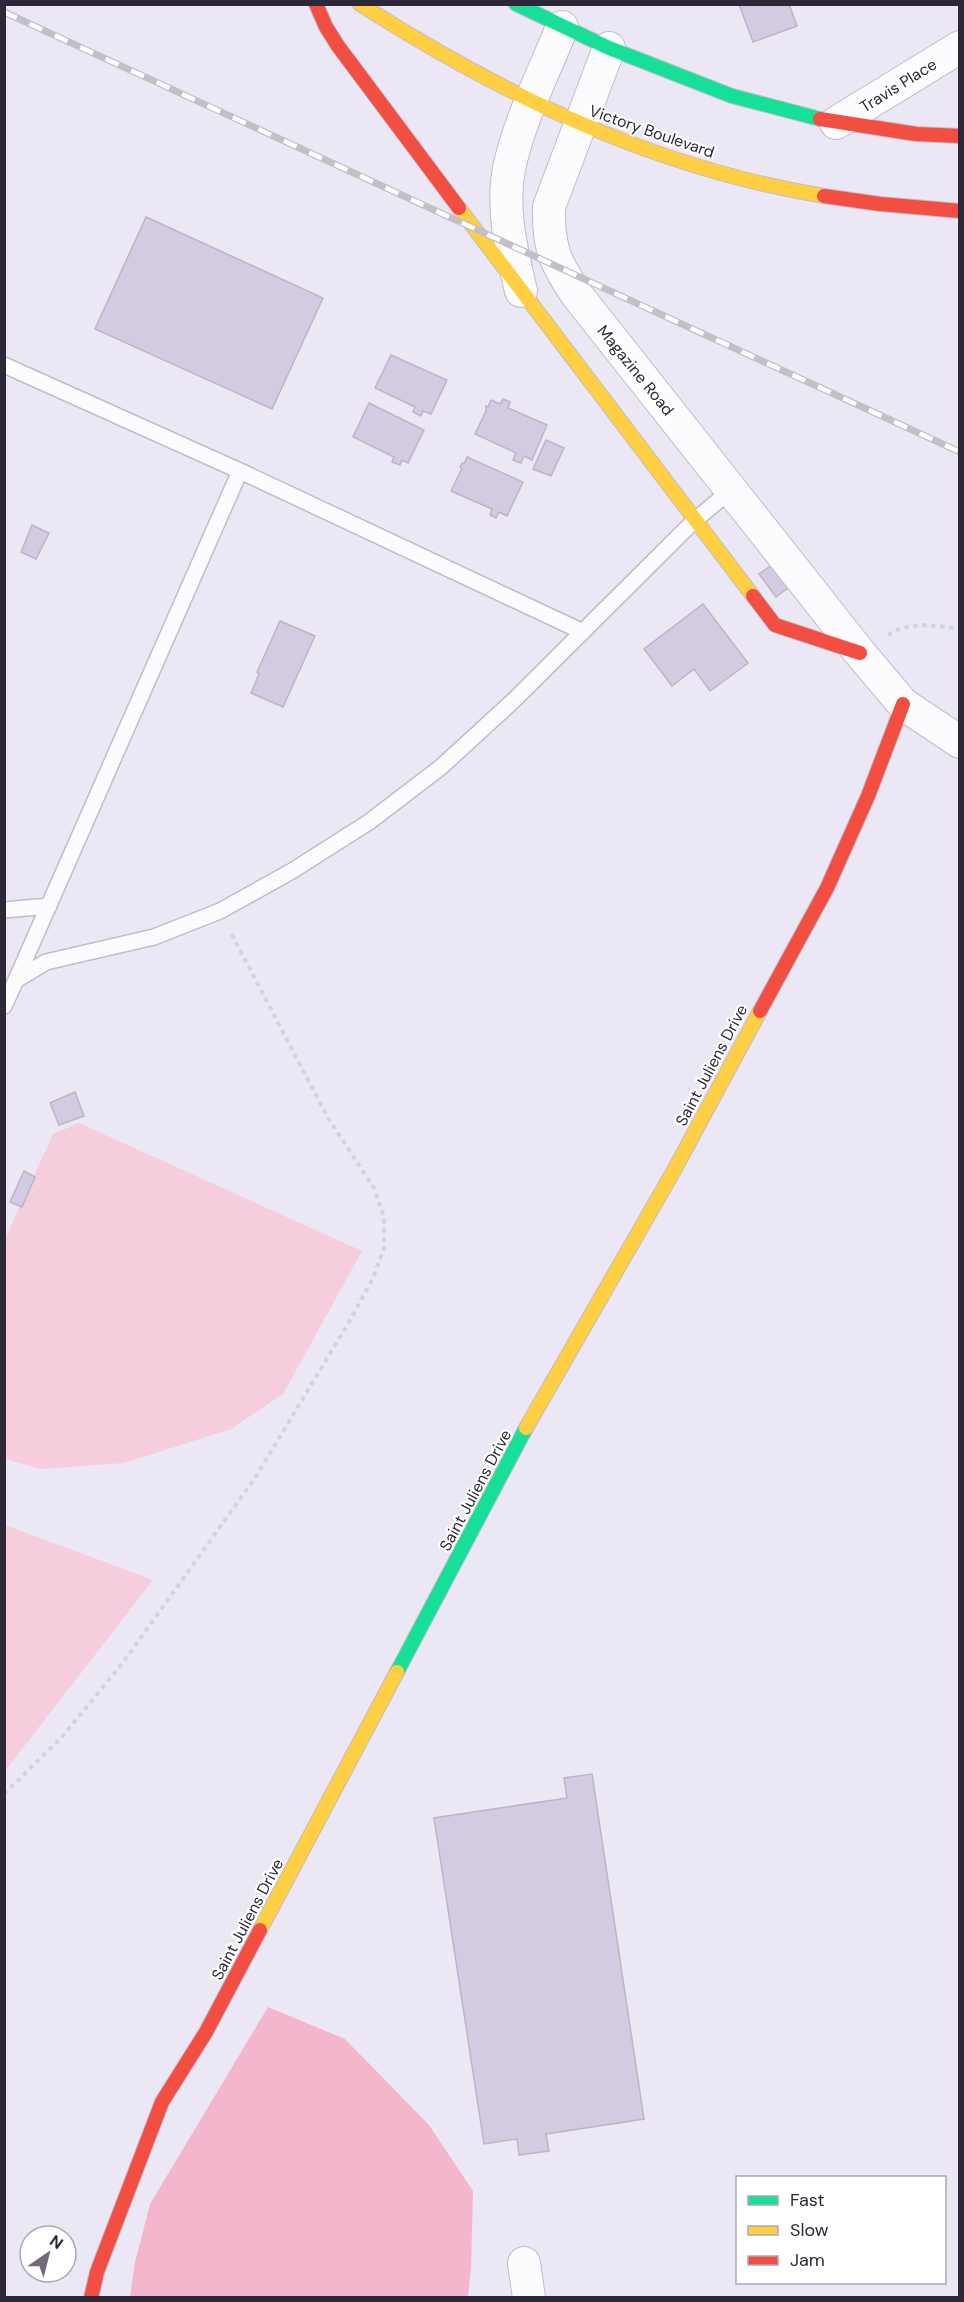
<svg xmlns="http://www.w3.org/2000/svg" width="964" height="2302" font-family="'DM Sans',sans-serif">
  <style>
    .green { fill: #f5cddc }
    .forest { fill: #f4b6cc }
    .building { fill: #d4cae2; stroke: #bab6c3; stroke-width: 1.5 }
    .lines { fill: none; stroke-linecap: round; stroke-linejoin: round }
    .lane-casing { stroke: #c1bcca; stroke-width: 18 }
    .street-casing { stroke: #c1bcca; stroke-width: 34 }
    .fast-casing { stroke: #c1bcca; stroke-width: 16 }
    .slow-casing { stroke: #c1bcca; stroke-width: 16 }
    .jam-casing { stroke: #c1bcca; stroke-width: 16 }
    .path { stroke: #d3d2d6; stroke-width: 4; stroke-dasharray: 4.5 4.5; stroke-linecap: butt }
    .lane { stroke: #fcfbfe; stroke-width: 15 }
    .street { stroke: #fcfbfe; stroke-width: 32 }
    .fast { stroke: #16e098; stroke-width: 14 }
    .slow { stroke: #ffcf43; stroke-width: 14 }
    .jam { stroke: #f24e42; stroke-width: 14 }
    .rail-casing { stroke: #c2c0c5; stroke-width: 7 }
    .rail { stroke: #fff; stroke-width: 4.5; stroke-dasharray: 14; stroke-linecap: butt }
    .labels { text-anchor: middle; stroke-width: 4.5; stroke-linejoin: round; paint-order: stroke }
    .street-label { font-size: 16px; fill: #2d2737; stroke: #fff }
  </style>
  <rect width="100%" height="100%" fill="#ece7f5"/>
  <path class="green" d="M79,1123L362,1251L283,1394L231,1429L124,1463L41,1469L5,1459V1239L53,1134Z
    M5,1525L153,1580L5,1771L4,1525Z"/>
  <path class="forest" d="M268,2007L345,2039L429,2125L473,2191L471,2267L468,2297H130L135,2262L150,2204Z"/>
  <path class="building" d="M739,4H789L797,26L753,42Z
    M146,217L323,298L272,409L95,329Z
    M391,355L447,380L431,414L423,411L421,416L413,412L415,407L375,388Z
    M503,399L510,402L508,408L547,425L532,460L524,456L521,463L513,460L516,453L475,434L486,411V406L488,407L491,400L500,404Z
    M369,403L424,430L408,463L402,460L400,465L392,462L394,457L353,437Z
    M546,440L564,448L551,476L533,469Z
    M467,457L523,482L507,516L499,512L496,518L490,515L492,509L451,491L462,468L460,467L462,463L464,464Z
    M32,525L49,533L36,559L21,552Z
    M772,565L789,587L776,597L759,574Z
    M703,604L748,663L710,691L694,669L672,686L644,649Z
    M280,621L315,636L283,707L251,693L259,674L257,672Z
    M75,1092L84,1116L59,1125L50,1103Z
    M24,1171L35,1177L22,1207L10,1202Z
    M592,1774L644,2119L546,2134L549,2151L519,2155L517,2139L484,2144L434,1818L567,1798L564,1778Z"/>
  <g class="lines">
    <g class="lane-casing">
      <path id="lane" d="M4,365L240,471L583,632
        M4,910L49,906
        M16,980L240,471
        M4,1006L16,980L46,962L154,937L220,911L292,871L369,822L441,767L513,701L694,521L731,490"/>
    </g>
    <g class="street-casing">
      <path id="street" d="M609,48L549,207C548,247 555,263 577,295L860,653L903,704L960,742
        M836,123L960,47
        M521,291C512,252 501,209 509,169C519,120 544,73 562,27
        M524,2263L529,2298"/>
    </g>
    <g class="fast-casing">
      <path id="fast" d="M516,4L609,48L732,96L820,119
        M397,1672L526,1428"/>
    </g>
    <g class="slow-casing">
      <path id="slow" d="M360,4C504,96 654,168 824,196
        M459,208L753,596
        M526,1428L672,1174L760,1011
        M260,1930L397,1672"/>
    </g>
    <g class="jam-casing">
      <path id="jam" d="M316,4L326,27L338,46L459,208
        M820,119L916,134L960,136
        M824,196L880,204L960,211
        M753,596L775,625L860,653
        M760,1011L827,888L868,796L903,704
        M91,2298L97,2272L162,2102L206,2032L260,1930"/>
    </g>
    <path class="path" d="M888,635C909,621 935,625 960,629
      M4,1794L61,1738L122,1664L255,1478L349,1322L373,1278L384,1248V1217L374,1188L328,1118L231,933"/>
    <use href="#lane" class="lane"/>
    <use href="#street" class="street"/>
    <use href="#fast" class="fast"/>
    <use href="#slow" class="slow"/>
    <use href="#jam" class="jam"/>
    <g class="rail-casing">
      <path id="rail" d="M4,12L960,452"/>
    </g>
    <use href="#rail" class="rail"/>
  </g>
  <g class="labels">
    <g class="street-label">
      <text transform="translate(898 85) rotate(-32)" y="6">Travis Place</text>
      <text transform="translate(652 131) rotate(19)" y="6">Victory Boulevard</text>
      <text transform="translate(636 370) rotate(51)" y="6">Magazine Road</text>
      <text transform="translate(711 1065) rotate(-62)" y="6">Saint Juliens Drive</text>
      <text transform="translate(475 1490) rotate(-62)" y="6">Saint Juliens Drive</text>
      <text transform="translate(247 1919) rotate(-62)" y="6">Saint Juliens Drive</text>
    </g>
  </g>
  <rect width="964" height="2302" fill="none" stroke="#2d2737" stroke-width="12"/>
  <rect x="736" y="2176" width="210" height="108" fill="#ffffff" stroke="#aba9af" stroke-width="1.5"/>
  <rect x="748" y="2196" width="30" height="9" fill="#16e098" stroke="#aba9af" stroke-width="1.5"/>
  <text x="790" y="2206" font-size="18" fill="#2d2737">Fast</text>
  <rect x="748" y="2226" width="30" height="9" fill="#ffcf43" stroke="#aba9af" stroke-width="1.5"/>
  <text x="790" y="2236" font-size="18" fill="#2d2737">Slow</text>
  <rect x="748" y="2256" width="30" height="9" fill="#f24e42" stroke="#aba9af" stroke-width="1.5"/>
  <text x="790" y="2266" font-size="18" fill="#2d2737">Jam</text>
  <g transform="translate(48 2254) rotate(35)"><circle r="28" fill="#ffffff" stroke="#aba9af" stroke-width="1.5"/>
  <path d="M0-4.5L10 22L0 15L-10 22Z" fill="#706a7a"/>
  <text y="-9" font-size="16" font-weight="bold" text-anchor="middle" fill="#2d2737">N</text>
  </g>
</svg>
